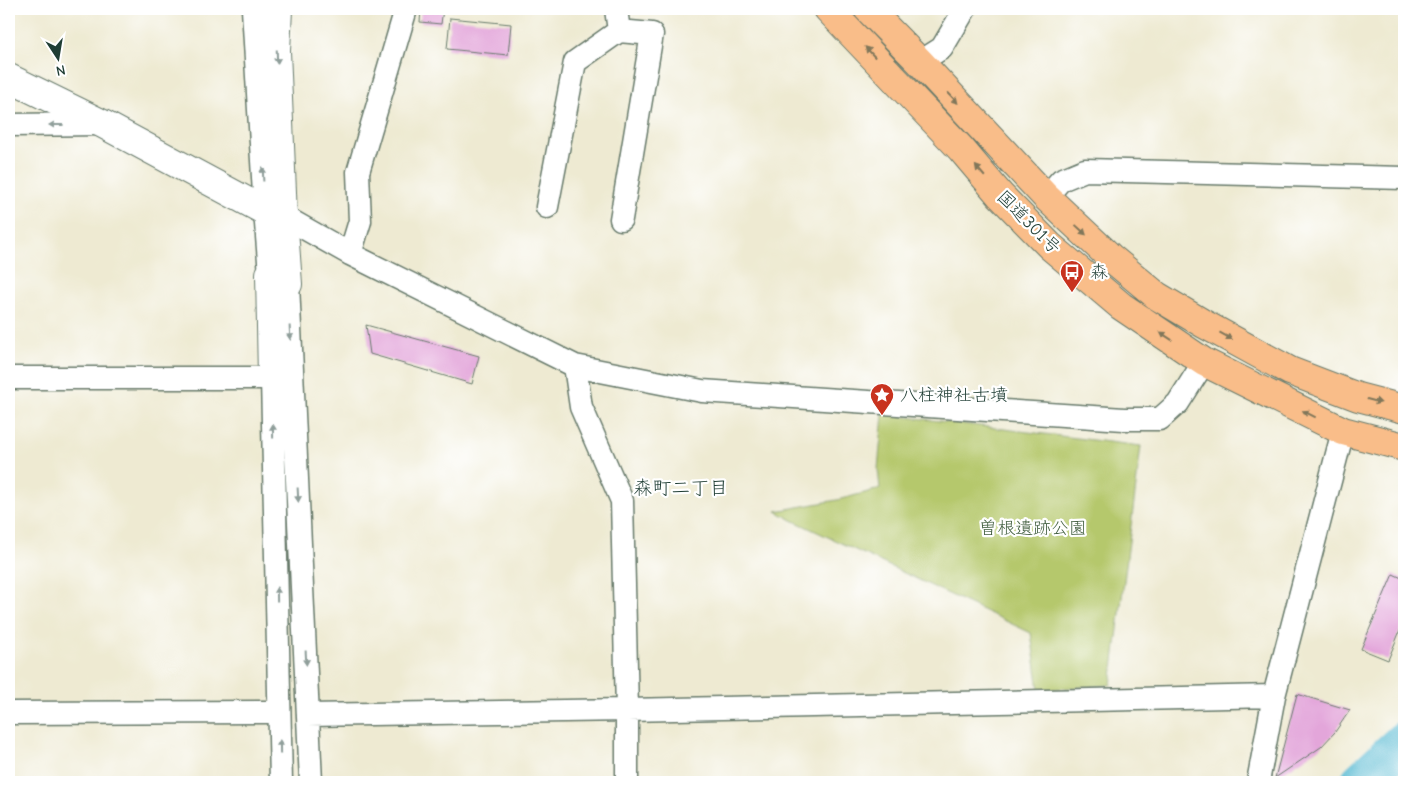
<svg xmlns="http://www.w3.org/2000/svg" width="1413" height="791" font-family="'Comic Neue','Klee One',sans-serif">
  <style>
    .green { fill: #b5c86c; stroke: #6a8250 }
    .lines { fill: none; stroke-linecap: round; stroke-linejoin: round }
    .river { stroke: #52b8d0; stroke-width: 40 }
    .building { fill: #e3a6da }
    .minor-casing { stroke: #677a6b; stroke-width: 25 }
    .tertiary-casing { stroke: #677a6b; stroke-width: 30 }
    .trunk-casing { stroke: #677a6b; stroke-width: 30 }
    .minor { stroke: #fff; stroke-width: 22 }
    .tertiary { stroke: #fff; stroke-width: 28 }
    .trunk { stroke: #f9bd89; stroke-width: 28 }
    .oneway { fill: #81775a }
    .oneway2 { fill: #8f9e9a }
    .labels { text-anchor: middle; stroke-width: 4.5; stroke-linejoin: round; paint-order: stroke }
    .street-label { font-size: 18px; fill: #1f3d34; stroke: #fff }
    .poi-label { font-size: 18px; fill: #1f3d34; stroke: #fff; text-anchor: start }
    .park-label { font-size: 18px; fill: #446042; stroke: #fff }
    .neighbourhood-label { font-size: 19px; fill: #1f3d34; stroke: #fff }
  </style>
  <rect width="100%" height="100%" fill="#fff"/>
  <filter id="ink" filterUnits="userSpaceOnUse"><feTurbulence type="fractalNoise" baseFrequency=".02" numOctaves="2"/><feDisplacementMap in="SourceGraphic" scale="10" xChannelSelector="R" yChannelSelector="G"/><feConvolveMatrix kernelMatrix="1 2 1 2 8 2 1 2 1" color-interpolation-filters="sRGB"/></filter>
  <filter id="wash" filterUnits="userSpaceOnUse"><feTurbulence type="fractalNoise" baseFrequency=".0096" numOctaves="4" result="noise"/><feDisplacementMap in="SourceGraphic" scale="20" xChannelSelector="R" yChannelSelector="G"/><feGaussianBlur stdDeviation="1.12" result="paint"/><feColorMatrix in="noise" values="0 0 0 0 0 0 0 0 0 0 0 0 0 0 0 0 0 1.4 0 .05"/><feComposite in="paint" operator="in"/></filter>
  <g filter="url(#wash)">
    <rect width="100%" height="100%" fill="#eeead2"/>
    <path class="green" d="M883,414L1141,446L1111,685L1039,690L1031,633L792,520L776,511L837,500L880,489L878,469Z"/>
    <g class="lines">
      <path class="river" d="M1360,782L1404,741"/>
    </g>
    <g id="blocks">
      <path class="building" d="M421,9H443L441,24L420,22Z
        M450,18L511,24L508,55L447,49Z
        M366,325L479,356L472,384L370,354Z
        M1393,574L1404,579V621L1388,660L1361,649Z
        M1297,694L1350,710L1335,732L1321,747L1275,778Z"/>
    </g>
  </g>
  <g filter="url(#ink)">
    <use href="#blocks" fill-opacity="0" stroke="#677a6b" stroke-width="1"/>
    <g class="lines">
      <g class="minor-casing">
        <path id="minor" d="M253,9L265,211L270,274
          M619,31L652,34L621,219
          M920,62L942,48L965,9
          M9,125L102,124
          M1046,197L1061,180L1085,170L1404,178
          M547,207L575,62L619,31L616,9
          M283,216L350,254L575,366L702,391L1124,419H1160L1178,403L1204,362
          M350,254L360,221L358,172L406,9
          M288,284L311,782
          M575,366L581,407L622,501L627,710V782
          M9,378H272L281,782
          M9,713L279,712
          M308,715L627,710L1274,696
          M1258,782L1274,696L1343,431"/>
      </g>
      <g class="tertiary-casing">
        <path id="tertiary" d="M278,9L276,51L283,216L288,284
          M9,78L103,124L265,211L283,216
          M270,274L272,378"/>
      </g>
      <g class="trunk-casing">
        <path id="trunk" d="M828,9L961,149L1000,195L1050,246L1121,306L1204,362L1343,431L1404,447
          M868,9L920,62L1046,197L1110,257L1157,296L1204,324L1290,371L1358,397L1404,409"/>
      </g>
      <use href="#minor" class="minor"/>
      <use href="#tertiary" class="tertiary"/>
      <use href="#trunk" class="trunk"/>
    </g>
    <defs><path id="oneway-solid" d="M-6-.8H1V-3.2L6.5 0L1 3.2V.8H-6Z" transform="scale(1.25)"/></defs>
    <g class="oneway">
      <use href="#oneway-solid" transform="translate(870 52) rotate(-133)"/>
      <use href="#oneway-solid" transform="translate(953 98) rotate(47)"/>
      <use href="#oneway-solid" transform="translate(980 171) rotate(-130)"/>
      <use href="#oneway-solid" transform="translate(1081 230) rotate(43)"/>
      <use href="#oneway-solid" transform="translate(1166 336) rotate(-146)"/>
      <use href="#oneway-solid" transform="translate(1226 336) rotate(29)"/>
      <use href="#oneway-solid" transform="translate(1374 401) rotate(15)"/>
      <use href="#oneway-solid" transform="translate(1309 414) rotate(-153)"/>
    </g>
    <g class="oneway2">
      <use href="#oneway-solid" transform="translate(277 57) rotate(88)"/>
      <use href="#oneway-solid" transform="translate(56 125) rotate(180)"/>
      <use href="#oneway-solid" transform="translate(263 174) rotate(-93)"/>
      <use href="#oneway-solid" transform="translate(290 333) rotate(87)"/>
      <use href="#oneway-solid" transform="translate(273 431) rotate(-91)"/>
      <use href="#oneway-solid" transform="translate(298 495) rotate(87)"/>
      <use href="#oneway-solid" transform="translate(277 594) rotate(-91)"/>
      <use href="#oneway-solid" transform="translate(306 658) rotate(87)"/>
      <use href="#oneway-solid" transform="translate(280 747) rotate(-91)"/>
    </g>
  </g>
  <defs>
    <g id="bus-pin" transform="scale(1.25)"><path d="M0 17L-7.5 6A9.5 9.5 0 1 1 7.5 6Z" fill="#c8321e" stroke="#fff"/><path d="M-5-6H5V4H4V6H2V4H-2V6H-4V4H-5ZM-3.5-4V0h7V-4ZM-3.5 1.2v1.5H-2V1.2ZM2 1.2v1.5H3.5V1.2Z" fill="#fff"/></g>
    <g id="sight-pin" transform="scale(1.25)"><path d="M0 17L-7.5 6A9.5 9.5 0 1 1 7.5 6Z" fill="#c8321e" stroke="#fff"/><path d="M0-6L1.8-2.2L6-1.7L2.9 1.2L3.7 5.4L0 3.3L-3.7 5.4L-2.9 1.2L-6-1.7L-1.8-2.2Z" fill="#fff"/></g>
  </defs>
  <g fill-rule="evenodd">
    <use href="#bus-pin" x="1072" y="272"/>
    <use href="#sight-pin" x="882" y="395"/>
  </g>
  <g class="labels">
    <g class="street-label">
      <text transform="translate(1029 222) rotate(45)" y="6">国道301号</text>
    </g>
    <g class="poi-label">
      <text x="1090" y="278">森</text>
      <text x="900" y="401">八柱神社古墳</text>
    </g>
    <g class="park-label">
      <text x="1033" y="534">曽根遺跡公園</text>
    </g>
    <g class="neighbourhood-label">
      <text x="681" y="494">森町二丁目</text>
    </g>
  </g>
  <rect width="1413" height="791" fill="none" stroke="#fff" stroke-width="30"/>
  <g transform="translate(58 58) rotate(168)" stroke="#ffffff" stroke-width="4" paint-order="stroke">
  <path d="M0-4L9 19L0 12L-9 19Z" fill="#1f3d34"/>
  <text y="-8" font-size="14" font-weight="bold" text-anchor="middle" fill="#1f3d34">N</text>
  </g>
</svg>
